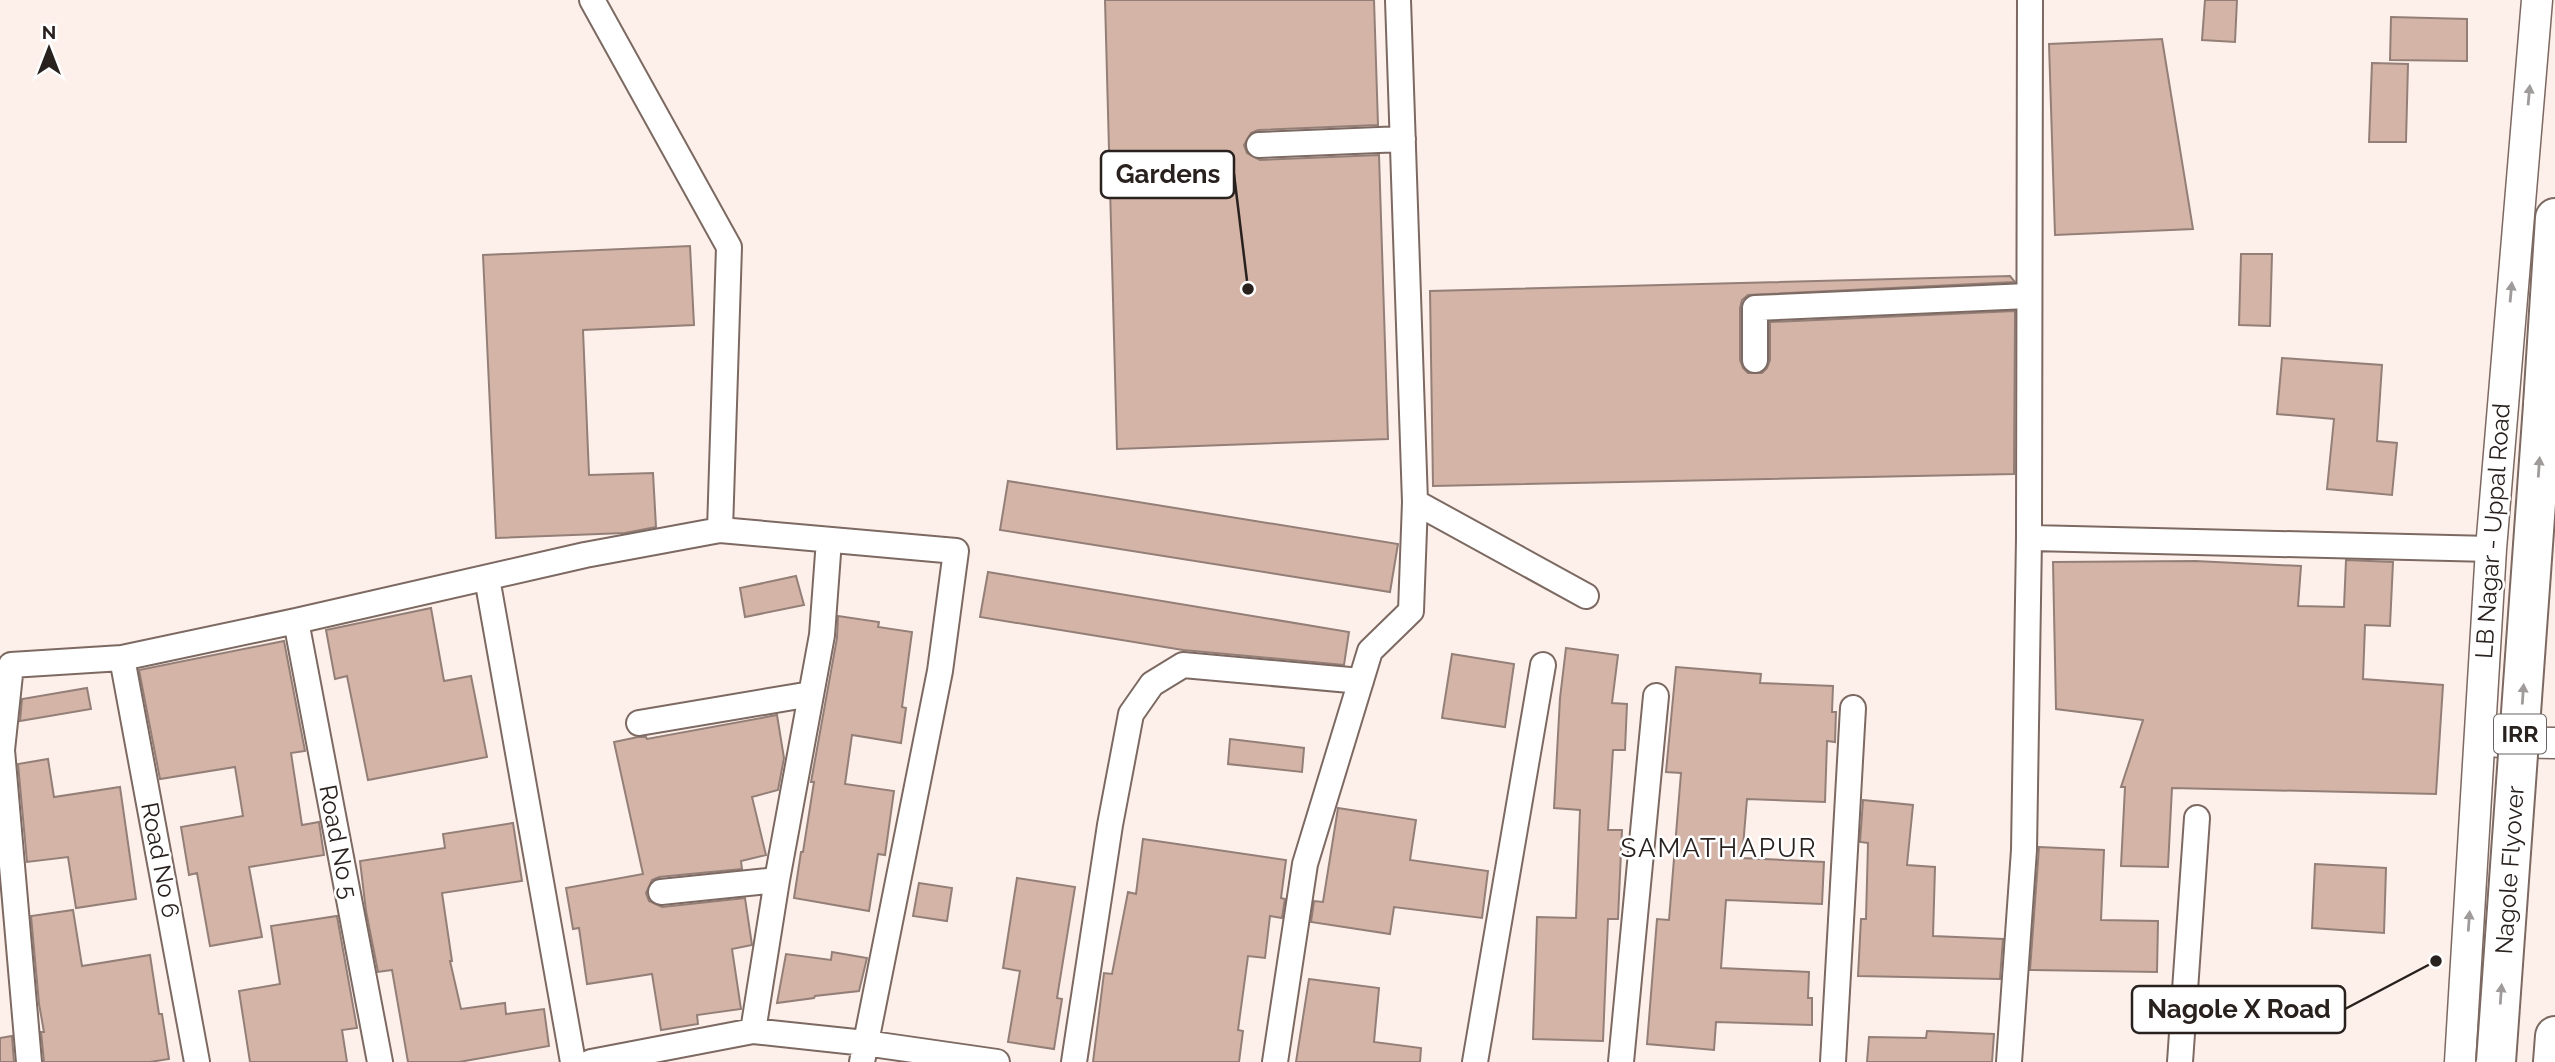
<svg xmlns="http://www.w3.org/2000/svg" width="2555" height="1062" font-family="Raleway,sans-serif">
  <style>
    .building { fill: #d4b4a7; stroke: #937f77; stroke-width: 2 }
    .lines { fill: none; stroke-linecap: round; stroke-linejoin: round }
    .minor-casing { stroke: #7c6961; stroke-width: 28 }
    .tertiary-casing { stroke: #7c6961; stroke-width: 33 }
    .trunk-casing { stroke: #7c6961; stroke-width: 42 }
    .minor { stroke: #fff; stroke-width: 24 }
    .tertiary { stroke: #fff; stroke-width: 30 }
    .trunk { stroke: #fff; stroke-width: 38 }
    .trunk-bridge-casing { stroke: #7c6961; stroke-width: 42; stroke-linecap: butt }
    .trunk-bridge { stroke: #fff; stroke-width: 38 }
    .oneway { fill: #9f9b9a }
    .labels { text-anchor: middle; stroke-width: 5; stroke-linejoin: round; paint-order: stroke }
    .shield { fill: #fff; stroke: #696462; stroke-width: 2 }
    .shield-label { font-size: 23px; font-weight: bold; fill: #29211e }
    .street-label { font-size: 24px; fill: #29211e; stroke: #fff }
    .neighbourhood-label { font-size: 26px; letter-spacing: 2px; fill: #29211e; stroke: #fff }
    .leader { fill: none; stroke: #29211e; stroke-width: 2.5 }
    .callout-dot { fill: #29211e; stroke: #fff; stroke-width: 2.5 }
    .callout { fill: #fff; stroke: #29211e; stroke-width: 2.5 }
    .callout-label { font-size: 26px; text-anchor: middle; font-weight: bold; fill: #29211e }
  </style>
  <rect width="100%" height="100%" fill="#fdf0ea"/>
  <path class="building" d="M1105,0H1374L1378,125L1258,130L1251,133L1244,145L1247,153L1260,160L1379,155L1388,439L1117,449Z
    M2205,0H2237L2235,42L2202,40Z
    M2391,17L2467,19V61L2390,60Z
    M2162,39L2193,229L2055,235L2049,44Z
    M2372,63L2408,64L2406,142H2369Z
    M690,246L694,325L583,330L589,475L653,473L656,527L625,533L496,538L483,255Z
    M2241,254H2272L2270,326L2239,325Z
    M2010,276L2015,282L1748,295L1742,300L1740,308V360L1743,368L1748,373H1762L1767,368L1770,360V322L2015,311L2014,474L1433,486L1430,291Z
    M2282,358L2382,365L2377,441L2397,443L2392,495L2327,489L2334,419L2277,414Z
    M1008,481L1398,544L1390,592L1000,530Z
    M2346,560L2393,562L2390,626L2365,625L2363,679L2443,685L2436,794L2172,788L2168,867L2121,866L2125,787H2121L2143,720L2056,709L2053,562L2195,561L2301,566L2298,606L2344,607Z
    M988,572L1349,632L1344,665L1183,650L980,617Z
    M796,576L804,605L745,617L740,588Z
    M431,608L444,681L471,676L487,757L368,780L347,676L335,679L326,630Z
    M838,616L879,622L878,627L912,632L902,707L906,708L901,743L852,735L845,784L894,791L885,855L878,854L869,911L794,898L801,852H803L814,782H811L837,638Z
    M284,641L305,751L291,753L302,825L319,822L324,855L249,867L262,937L210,946L197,873L189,875L181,827L243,816L235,767L160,779L139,670Z
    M1566,648L1618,655L1612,703L1627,704L1625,750H1613L1608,830H1622L1618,919H1608L1603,1041L1533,1039L1537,917L1576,918L1580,810L1554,808L1560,698Z
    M1452,654L1514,664L1505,727L1442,718Z
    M1676,667L1761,674L1760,683L1833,686L1832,712H1836L1835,742L1827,741L1825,802L1747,799L1742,858L1824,862L1822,904L1726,900L1721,968L1809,972L1808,998H1812V1025L1716,1022L1714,1050L1647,1044L1657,919L1669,920L1681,773L1666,772Z
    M87,688L91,709L20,721L22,699Z
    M777,715L784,758L778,790L752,797L766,855L741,861L742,869L659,877L652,880L646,893L649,901L662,907L745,898L752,945L732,949L741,1009L697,1015L698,1024L661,1030L652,974L587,984L579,928L573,929L566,888L643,874L614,742L638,737H646L647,739Z
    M1230,739L1304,748L1302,772L1228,764Z
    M48,759L54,797L120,787L136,899L76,908L68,857L27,862L18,764Z
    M1863,800L1913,805L1907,865L1935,867L1933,936L2003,939L2000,979L1858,976L1861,919H1866L1868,843L1860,842Z
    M1338,808L1416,820L1410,860L1488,871L1482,918L1394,907L1390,934L1311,922L1314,901L1323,902Z
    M513,823L522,881L442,893L452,961H450L461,1009L505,1003L506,1014L544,1009L549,1046L459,1062H408L392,970L378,972L366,911L360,861L445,848L443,834Z
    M1143,839L1286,860L1281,898L1285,899L1282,918L1270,916L1265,958L1248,956L1238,1030L1243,1031L1239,1062H1093L1104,973L1112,974L1128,892L1136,894Z
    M2039,847L2104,850L2101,920L2158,921L2157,972L2030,970Z
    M2315,864L2386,868L2384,933L2312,928Z
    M1017,878L1075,887L1057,998L1062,999L1054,1049L1008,1042L1020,971L1003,968Z
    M919,883L952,888L947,921L913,916Z
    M73,910L82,966L150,955L159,1014H162L169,1059L150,1062H44L41,1032H44L39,1004L31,916Z
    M337,916L357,1028L342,1030L347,1062H250L239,991L280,984L271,926Z
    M832,952L867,958L859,991L815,996L814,998L777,1003L786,954L831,960Z
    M1309,979L1379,988L1374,1042L1421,1048L1420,1062H1296Z
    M1927,1031L1994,1034L1992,1062H1867L1869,1037L1926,1038Z
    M12,1036L14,1062H0V1038Z"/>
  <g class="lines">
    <g class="minor-casing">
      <path id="minor" d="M592,0L729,247L720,530
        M1259,145L1403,139
        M1755,360V308L2028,296
        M1415,502L1586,596
        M2029,538L2491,549
        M487,578L573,1062
        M296,621L380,1062
        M122,658L197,1062
        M639,723L811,694
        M661,892L777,880
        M753,1031L777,880L822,635L829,540
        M29,1062L2,750L11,665L122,658L296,621L585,555L720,530L956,551L940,671L862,1062
        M591,1062L753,1031L865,1043L997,1062
        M1074,1062L1110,825L1131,714L1152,684L1183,665L1361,681
        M1275,1062L1305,864L1370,651L1411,611L1415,502L1398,0
        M1475,1062L1543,665
        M1621,1062L1656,696
        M1833,1062L1853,708
        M2009,1062L2024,850L2029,538L2030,0
        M2180,1062L2197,818"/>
    </g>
    <g class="tertiary-casing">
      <path id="tertiary" d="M2499,742L2555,743
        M2460,1062L2491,549L2537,0"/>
    </g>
    <g class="trunk-casing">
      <path id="trunk" d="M2543,405L2555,218
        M2553,1062L2555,1036"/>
    </g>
    <use href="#minor" class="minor"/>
    <use href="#tertiary" class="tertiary"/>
    <use href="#trunk" class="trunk"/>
    <g class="trunk-bridge-casing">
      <path id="trunk-bridge" d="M2496,1062L2543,405"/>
    </g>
    <use href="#trunk-bridge" class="trunk-bridge"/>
  </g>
  <defs><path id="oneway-solid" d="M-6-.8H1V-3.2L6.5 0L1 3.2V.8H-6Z" transform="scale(1.75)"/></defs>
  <g class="oneway">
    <use href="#oneway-solid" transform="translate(2529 95) rotate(-85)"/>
    <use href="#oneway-solid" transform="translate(2511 292) rotate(-85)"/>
    <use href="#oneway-solid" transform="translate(2539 467) rotate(-86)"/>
    <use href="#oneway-solid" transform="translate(2523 694) rotate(-86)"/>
    <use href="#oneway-solid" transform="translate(2469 921) rotate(-86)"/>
    <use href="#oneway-solid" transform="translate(2501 994) rotate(-86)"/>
  </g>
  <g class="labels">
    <rect class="shield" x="2494" y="714.5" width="52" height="39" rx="5"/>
    <g class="shield-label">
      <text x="2520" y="742">IRR</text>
    </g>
    <g class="street-label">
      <text transform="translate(2493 531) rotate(-86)" y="8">LB Nagar - Uppal Road</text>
      <text transform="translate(338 842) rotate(79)" y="8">Road No 5</text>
      <text transform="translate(160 860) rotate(79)" y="8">Road No 6</text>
      <text transform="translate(2510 870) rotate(-86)" y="8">Nagole Flyover</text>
    </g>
    <g class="neighbourhood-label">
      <text x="1719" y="857">SAMATHAPUR</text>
    </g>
  </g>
  <path class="leader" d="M1248 289L1234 174M2436 961L2345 1009"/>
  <g class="callout-dot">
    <circle cx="1248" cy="289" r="7"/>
    <circle cx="2436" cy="961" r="7"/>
  </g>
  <g class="callout">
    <rect x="1101" y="151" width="133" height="47" rx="7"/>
    <rect x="2132" y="986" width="213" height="47" rx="7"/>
  </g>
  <g class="callout-label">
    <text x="1168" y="183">Gardens</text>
    <text x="2239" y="1018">Nagole X Road</text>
  </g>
  <g transform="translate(49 49)" stroke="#ffffff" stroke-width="5" paint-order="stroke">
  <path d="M0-5L12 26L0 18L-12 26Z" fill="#29211e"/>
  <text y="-10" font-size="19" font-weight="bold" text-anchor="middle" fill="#29211e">N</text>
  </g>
</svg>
